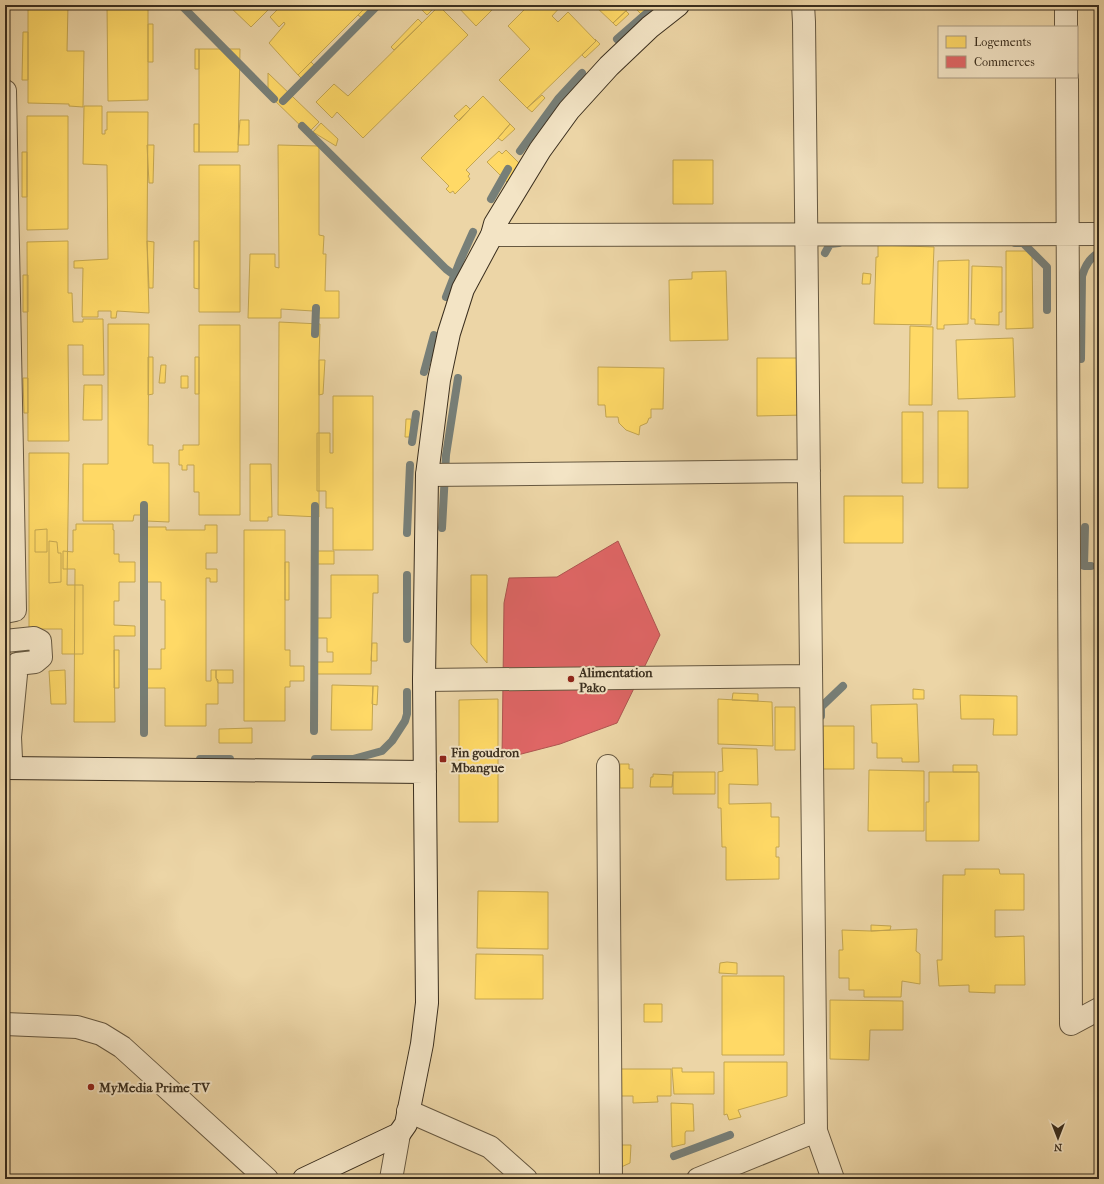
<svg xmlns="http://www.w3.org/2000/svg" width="1104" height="1184" font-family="'IM FELL French Canon',serif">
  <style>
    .homes { fill: #ffd966; stroke: #c4a650 }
    .shops { fill: #e06666; stroke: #ae5550 }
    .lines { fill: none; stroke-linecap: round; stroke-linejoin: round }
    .stream { stroke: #777f78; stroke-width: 8 }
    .street-casing { stroke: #665840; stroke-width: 24 }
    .secondary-casing { stroke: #3a2e1e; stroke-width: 24 }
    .street { stroke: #f3e4c5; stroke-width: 22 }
    .secondary { stroke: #f3e4c5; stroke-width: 22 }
    .poi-dot { fill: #8f2418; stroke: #f3e4c5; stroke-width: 1.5 }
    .labels { text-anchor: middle; stroke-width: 4; stroke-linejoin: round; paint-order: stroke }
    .poi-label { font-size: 13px; font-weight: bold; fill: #3a2e1e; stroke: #f3e4c5; text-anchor: start }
  </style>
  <rect width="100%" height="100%" fill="#ecd5a6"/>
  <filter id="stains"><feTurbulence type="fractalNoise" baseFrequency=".005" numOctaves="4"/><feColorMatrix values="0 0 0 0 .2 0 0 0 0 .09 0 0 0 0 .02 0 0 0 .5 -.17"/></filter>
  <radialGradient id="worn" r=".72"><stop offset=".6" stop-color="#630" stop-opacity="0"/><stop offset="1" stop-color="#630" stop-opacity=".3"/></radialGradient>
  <path class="homes" d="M28,5H68L67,51H84L83,107L69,106V104L28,103Z
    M107,5H148V100L108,101Z
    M228,5H273L251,27Z
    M282,5H302L307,9L310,5H368L298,75L269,43L285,24L284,22L279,27L270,17Z
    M368,5H375L362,18L358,15Z
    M417,5H437L427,15Z
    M456,5H497L476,26Z
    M529,5H562L552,16L558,22L568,12L596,41L527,108L499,80L530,49L508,26Z
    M594,5H632L613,23Z
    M632,5H661L646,19Z
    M439,6L468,35L363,138L337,112L332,118L316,102L334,84L348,96Z
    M626,11L629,14L616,26L613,23Z
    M418,19L422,23L394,50L391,47Z
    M148,24H153V62H148Z
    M23,32H28V80H22Z
    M595,39L600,44L585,58L582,55L596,41L595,40Z
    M195,49H199V69H195Z
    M199,49H240L238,152H199Z
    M311,62L315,66L302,79L298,75Z
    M268,73L319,122L308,133L268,94Z
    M542,95L545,98L532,112L527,108Z
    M483,96L510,124L498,138L466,170L470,174L468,176L470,179L455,194L453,191L450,193L446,189L449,186L421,158Z
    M466,105L470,109L459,121L454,116Z
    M84,106H102V134H105V130H107V112H148L147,241L149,313L117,311L116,318H111V311H98V317H82L83,268H74V261L108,259L107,165L83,164Z
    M27,116H68V229L27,230Z
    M240,120H249V145H238Z
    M321,123L338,139L336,146L313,132Z
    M194,124H199V152H194Z
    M510,124L515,129L502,141L498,138Z
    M147,145H154L153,183H149Z
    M278,145L319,146V235L324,236L323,254H326L325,291H339V318H313V311L281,309V318H248L250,254H275V267L279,268Z
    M506,150L521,165L512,187L487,162L499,151L502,154Z
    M22,152H27V197H22Z
    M673,160H713V204H673Z
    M199,165H240V312H199Z
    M68,241V293H72L73,322H83V319H103L104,375H83V345H68L69,441H28L27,242Z
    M147,241L154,242L153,288H149Z
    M194,241H199V289L194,288Z
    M878,245L934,247L931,325L874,324L876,257H878Z
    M1006,251H1032L1033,328L1006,329Z
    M969,260L968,324L944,325V329H937L938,261Z
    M972,266L1002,267V312H999V325L975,324V319H971Z
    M726,271L728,340L670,341L669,280L692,279V272Z
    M863,273L871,274L870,284H862Z
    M23,275H28V312H23Z
    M279,322L320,324L319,360V517L278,515Z
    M108,324H149L148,445H153V463H169V522L146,521V515H134L133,521H83V464H108Z
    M199,325H240V515H199V492H194V465H187V470H182V465H179V450H183V445H199Z
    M910,326L933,327L932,405H909Z
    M1013,338L1015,397L958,399L956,340Z
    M148,357H153V394L148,395Z
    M195,357H199V394H195Z
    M757,358H799L804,415L757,416Z
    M319,360H325L323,394L319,395Z
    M161,365H166L165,383H159Z
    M598,367L664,368L663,409H651V418H649L647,423L640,426L639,435L626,430L619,423L618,417H606L605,405H598Z
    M181,376H188V388H181Z
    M23,378H28V413H24Z
    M84,385H102V420H83Z
    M333,396H373V550H333V508H326V491H317V433H330V453H333Z
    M938,411H968V488H938Z
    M902,412H923V483H902Z
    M406,419H411V437H405Z
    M29,453H69L67,585H83V654H62V629H29Z
    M250,464H271L272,517H268V521H250Z
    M844,496H903V543H844Z
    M76,524H113V530H114V554H119V562H135V582H119V601H114V625L135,626V636H114L115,722H74L75,569H63V551L73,552V530H76Z
    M205,525H217V553H206V569H217V582H210V578H206V681H211V670H216V678L218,680V704H206V726H165V688H146V669H161V649H165V600H161V582H147V527H166V530H205Z
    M47,529V552H35V530Z
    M244,530H285V650H290V666H304V681H290V687H285V721H244Z
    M49,541L57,542L58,553H61V582L49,583Z
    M317,551H334V564H317Z
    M285,562H289V600H285Z
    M331,575H378V593H373L371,674H316V662H333V652H327V638H316V618H331Z
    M471,575H487V663L471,644Z
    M372,643H377V661H371Z
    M114,650H119V688H114Z
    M65,670L66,704H51L49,671Z
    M216,670H233V683H218L216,678Z
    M332,685L373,686L372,730H331Z
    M373,686H378L377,705L372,704Z
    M913,689L924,690V699H913Z
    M733,693L758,694V701L732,700Z
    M960,695L1017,696V735H993L994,719H961Z
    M498,699V822H459V700Z
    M718,699L772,702L773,746L718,744Z
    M917,704L919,762H902V758H877V743H872L871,705Z
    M775,707H795V750H775Z
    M823,726H854V769H823Z
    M252,728V743H219V729Z
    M722,748L757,749L758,785L729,784V804L771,803V817H779V847H776V857H779V879L726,880V847H722L721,808H718V772L723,771Z
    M620,764H629V769H633V788H620Z
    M953,765H977V772H953Z
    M869,770L924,771V831H868Z
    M673,772H715V794H673Z
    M929,772H979V841H926V802H929Z
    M653,774L673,775L672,787H650L651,777H653Z
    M965,869H999L1000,874H1024V910H995V937L1024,936L1025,985H995V993L969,992V985L939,986L937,960H942L943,875H965Z
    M478,891L548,892V949L477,948Z
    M871,925L891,926L890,930L871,931Z
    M917,929L916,951L920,954V984L902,981L901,997H864V990H849V978H839V950H843L842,930L871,931Z
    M476,954L543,955V999H475Z
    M727,962L737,963V974L719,973L720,963Z
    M722,976H784V1055H722Z
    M830,1000L903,1001V1030H870L869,1060L830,1059Z
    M644,1004H662V1022H644Z
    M724,1062H787V1096L738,1110L741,1117L729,1120L727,1114L724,1115Z
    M672,1068H682V1072H714V1094H674Z
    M621,1069H671V1096H657L658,1102L633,1103V1096H617Z
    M671,1103L693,1104L694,1131H686L685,1133V1144L672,1147Z
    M618,1145H631L630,1163L617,1169Z"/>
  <path class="shops" d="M618,541L660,635L617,723L560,744L502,759L504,603L509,578L557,577Z"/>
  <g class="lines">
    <path class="stream" d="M181,5L274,99
      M617,39L656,5
      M283,101L378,5
      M302,126L446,269L454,275
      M520,151L558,99L582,73
      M491,199L508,169
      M1015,243H1023L1047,267V310
      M825,253L830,244L839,243
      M446,297L460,261L473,232
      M315,334L316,308
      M1081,359L1082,276C1085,266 1090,257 1099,253
      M424,372L434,335
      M412,442L416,414
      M144,505V733
      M1085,527L1084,566H1091
      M442,528L446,455L458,378
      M407,533L410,465
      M407,575V639
      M821,716V707L843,686
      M314,731L315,506
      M200,759H230
      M315,759H353L382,751L392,741L405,721L407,714V692
      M674,1156L730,1135"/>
    <g class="street-casing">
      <path id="street" d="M803,5L804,22L816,1131L833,1179
        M1066,5V27
        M1067,77L1071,1024L1099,1009
        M5,91L15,610L5,612
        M492,235L1099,234
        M427,475L809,471
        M5,641L34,638L40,641L41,657L35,662L17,664L10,737L11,759L10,768
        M424,680L811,676
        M608,766L611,1179
        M5,1024L77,1027L101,1034L122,1047L267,1179
        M408,1111L490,1147L526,1179
        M391,1179L399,1134
        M698,1179L816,1131"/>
    </g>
    <g class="secondary-casing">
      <path id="secondary" d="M5,768L425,772
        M304,1179L399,1134L406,1124L422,1044L427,1003L424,680L427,475L439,380L449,333L463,289L492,235L495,224L540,150L569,110L609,66L650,27L678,5"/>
    </g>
    <use href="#street" class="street"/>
    <use href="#secondary" class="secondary"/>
  </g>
  <g class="poi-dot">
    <circle cx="571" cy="679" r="4"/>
    <rect x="439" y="755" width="8" height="8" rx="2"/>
    <circle cx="91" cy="1087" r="4"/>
  </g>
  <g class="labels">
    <g class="poi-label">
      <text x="579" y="677">Alimentation<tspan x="579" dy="15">Pako</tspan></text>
      <text x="451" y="757">Fin goudron<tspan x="451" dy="15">Mbangue</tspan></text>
      <text x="99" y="1092">MyMedia Prime TV</text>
    </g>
  </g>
  <rect width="1104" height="1184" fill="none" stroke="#ecd5a6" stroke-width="20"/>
  <rect x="6" y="6" width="1092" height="1172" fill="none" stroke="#3a2e1e" stroke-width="2"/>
  <rect x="10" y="10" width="1084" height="1164" fill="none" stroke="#3a2e1e"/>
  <rect x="938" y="26" width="140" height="52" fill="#f3e4c5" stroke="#a99b82"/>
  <rect x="946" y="36" width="20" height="12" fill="#ffd966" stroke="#a99b82"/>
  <text x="974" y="46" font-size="12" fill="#3a2e1e">Logements</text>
  <rect x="946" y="56" width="20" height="12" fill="#e06666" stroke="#a99b82"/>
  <text x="974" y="66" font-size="12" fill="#3a2e1e">Commerces</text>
  <g transform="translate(1058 1138) rotate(180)" stroke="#f3e4c5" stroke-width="3" paint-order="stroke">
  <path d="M0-3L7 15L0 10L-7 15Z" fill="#3a2e1e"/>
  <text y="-6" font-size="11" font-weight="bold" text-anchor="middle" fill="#3a2e1e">N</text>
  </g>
  <rect width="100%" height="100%" filter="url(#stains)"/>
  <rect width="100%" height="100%" fill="url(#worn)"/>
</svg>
